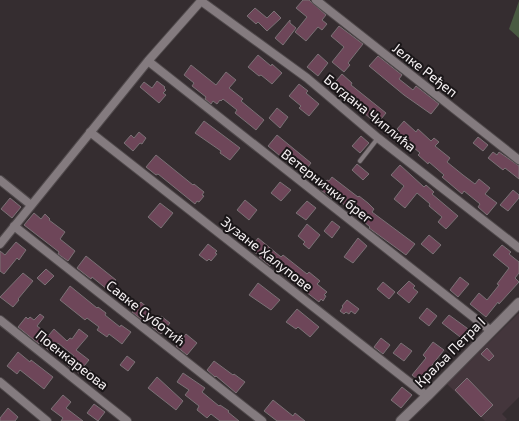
<svg xmlns="http://www.w3.org/2000/svg" width="519" height="421" font-family="'Exo 2',sans-serif">
  <style>
    .built { fill: #44363c }
    .green { fill: #495a42 }
    .building { fill: #6e4659; stroke: #7a7175 }
    .lines { fill: none; stroke-linecap: round; stroke-linejoin: round }
    .service-casing { stroke: #504a4c; stroke-width: 5.5 }
    .minor-casing { stroke: #504a4c; stroke-width: 10 }
    .tertiary-casing { stroke: #504a4c; stroke-width: 12 }
    .service { stroke: #847b7f; stroke-width: 4 }
    .minor { stroke: #847b7f; stroke-width: 8 }
    .tertiary { stroke: #847b7f; stroke-width: 10 }
    .labels { text-anchor: middle; stroke-width: 4; stroke-linejoin: round; paint-order: stroke }
    .street-label { font-size: 14px; fill: #f5f0f2; stroke: #1a1618 }
  </style>
  <rect width="100%" height="100%" fill="#352d30"/>
  <path class="built" d="M519,313V397L502,414L507,419L505,421H485L446,383L460,371Z"/>
  <path class="green" d="M519,1V38L509,29Z"/>
  <path class="building" d="M303,0H309L326,15L322,20L327,24L322,30L318,27L306,41L295,32L307,17L296,8Z
    M255,8L267,18L274,11L281,18L267,31L258,22L256,24L247,16Z
    M290,20V23L296,28L283,45L275,38Z
    M339,26L363,44L348,63L350,65L344,72L332,62L344,47L331,36Z
    M318,54L328,63L318,76L307,67Z
    M258,55L271,66L272,64L282,73L272,84L261,75L259,76L248,67Z
    M378,56L402,75L399,79L413,90L416,86L439,104L431,114L404,95L369,66Z
    M191,65L216,85L226,72L236,80L229,88L243,99L241,101L264,120L256,130L235,113L237,110L223,99L221,101L220,100L217,104L213,101L211,104L205,99L206,97L192,86L194,83L184,75Z
    M342,74L352,83L351,85L386,113L377,124L332,86Z
    M157,81L165,87L164,88L166,90L163,93L166,95L159,103L140,87L144,82L152,88Z
    M299,84L308,91L306,93L319,104L309,116L299,108L301,106L289,96Z
    M277,108L288,117L280,128L269,118Z
    M204,121L240,148L230,160L220,153L221,151L195,133Z
    M404,121L416,132L418,129L431,141L434,138L439,142L435,146L450,158L447,162L463,175L475,184L479,179L490,188L485,194L497,203L487,215L478,207L480,204L464,191L462,194L442,177L444,175L429,162L428,164L418,155L420,153L406,141L404,143L398,138L399,136L396,134L399,131L397,129Z
    M139,132L146,138L142,144L140,143L133,151L124,143L131,135L134,138Z
    M277,135L311,163L304,172L293,163L291,165L268,146Z
    M361,136L369,143L360,153L352,146Z
    M478,137L488,145L483,151L473,143Z
    M493,152L497,155L499,152L519,166V179L505,168L503,170L488,158Z
    M156,155L193,185L194,184L204,192L202,195L204,196L199,202L197,201L195,204L158,174L156,175L146,167Z
    M357,164L369,174L363,180L352,170Z
    M400,165L424,187L426,185L434,192L432,194L458,216L446,229L438,222L442,217L429,206L430,204L417,193L405,208L394,199L404,186L391,175Z
    M332,177L358,197L359,196L368,203L374,209L372,212L376,215L415,244L406,255L369,228L370,227L334,196L332,199L321,190L325,186L323,185L327,180L329,181Z
    M280,182L291,190L281,201L271,193Z
    M513,190L519,195V198L508,211L500,205Z
    M10,198L21,207L12,218L1,209Z
    M245,200L257,210L249,220L237,210Z
    M307,201L316,208L306,220L296,213Z
    M160,203L173,213L161,228L148,217Z
    M34,213L41,219L45,214L50,219L49,220L65,232L60,239L75,251L68,261L58,254L59,252L24,225Z
    M332,221L340,227L332,238L324,231Z
    M307,224L320,235L309,249L303,244L305,242L298,236Z
    M429,235L441,245L433,254L421,244Z
    M258,238L281,257L283,255L307,274L309,272L320,281L317,284L327,292L324,295L326,296L323,301L321,299L319,302L284,275L285,274L272,263L270,266L259,257L260,256L250,249Z
    M358,238L367,246L353,263L344,257Z
    M16,242L26,250L19,260L17,258L4,274L0,271V251L5,255Z
    M208,244L217,251L215,253L217,254L211,261L209,259L207,261L199,255Z
    M502,245L511,252L509,254L519,262V273L515,278L519,282L499,304L498,302L486,317L470,304L479,293L487,300L499,285L497,284L509,268L493,255Z
    M86,256L116,280L108,290L92,277L91,279L77,268Z
    M46,269L54,276L45,285L37,278Z
    M23,273L33,281L18,299L19,300L13,307L0,297Z
    M460,277L469,284L458,297L450,290Z
    M409,281L415,286L413,288L418,292L409,303L397,293Z
    M383,282L395,292L389,299L377,289Z
    M258,283L280,300L271,310L249,295Z
    M70,286L97,308L98,307L106,313L105,315L120,327L121,325L131,332L122,344L109,334L107,337L97,330L99,327L87,318L85,320L60,300Z
    M347,300L359,309L355,314L351,311L349,314L346,312L344,314L340,311L343,307L342,306Z
    M141,302L150,310L148,313L157,320L161,316L170,323L161,334L152,327L154,324L145,316L142,320L132,312Z
    M427,308L437,316L429,326L419,318Z
    M297,309L319,327L310,337L298,327L296,329L286,322Z
    M40,314L44,317L37,326L49,335L54,329L67,341L70,338L72,339L79,329L88,336L76,350L89,360L84,366L94,373L89,380L67,365L74,356L58,343L51,352L39,342V344L18,327L26,317L28,319L30,317L34,320Z
    M449,315L471,331L464,340L442,323Z
    M186,334L197,343L187,355L176,346Z
    M381,338L390,345L383,354L374,347Z
    M433,342L444,350L429,369L432,371L422,383L412,375L426,358L423,355Z
    M401,343L412,351L404,361L393,353Z
    M487,348L494,356L489,361L481,354Z
    M18,352L30,362L31,360L53,377L44,389L20,370L17,374L7,366Z
    M127,356L135,362L128,371L120,365Z
    M214,361L233,375L234,374L245,382L236,393L216,376L215,377L207,370Z
    M183,373L205,388L202,392L219,406L220,405L229,411L228,412L239,421H220L211,414L207,418L197,410L199,406L185,395L189,390L177,382Z
    M157,377L183,401L176,410L148,388Z
    M467,378L493,405L481,417L455,390Z
    M402,387L412,395L401,408L391,400Z
    M63,395L71,402L66,408L83,421H61L63,418L51,409Z
    M273,400L293,416L295,413L305,421H277L264,411Z
    M94,404L105,412L98,421L87,413Z
    M8,408L18,417L15,421H0V418Z"/>
  <g class="lines">
    <g class="service-casing">
      <path id="service" d="M360,161L378,138"/>
    </g>
    <g class="minor-casing">
      <path id="minor" d="M316,0L519,160
        M148,61L491,331
        M90,132L427,396
        M0,180L31,205
        M14,226L262,421
        M0,244L148,61L201,1L307,78L378,138L519,248
        M0,320L127,421
        M0,382L47,421"/>
    </g>
    <g class="tertiary-casing">
      <path id="tertiary" d="M401,421L427,396L519,303"/>
    </g>
    <use href="#service" class="service"/>
    <use href="#minor" class="minor"/>
    <use href="#tertiary" class="tertiary"/>
  </g>
  <g class="labels">
    <g class="street-label">
      <text transform="translate(425 70) rotate(38)" y="5">Јелке Ређеп</text>
      <text transform="translate(370 113) rotate(39)" y="5">Богдана Чиплића</text>
      <text transform="translate(327 186) rotate(38)" y="5">Ветернички брег</text>
      <text transform="translate(267 254) rotate(38)" y="5">Зузане Халупове</text>
      <text transform="translate(146 313) rotate(38)" y="5">Савке Суботић</text>
      <text transform="translate(450 352) rotate(-45)" y="5">Краља Петра I</text>
      <text transform="translate(72 360) rotate(38)" y="5">Поенкареова</text>
    </g>
  </g>
</svg>
